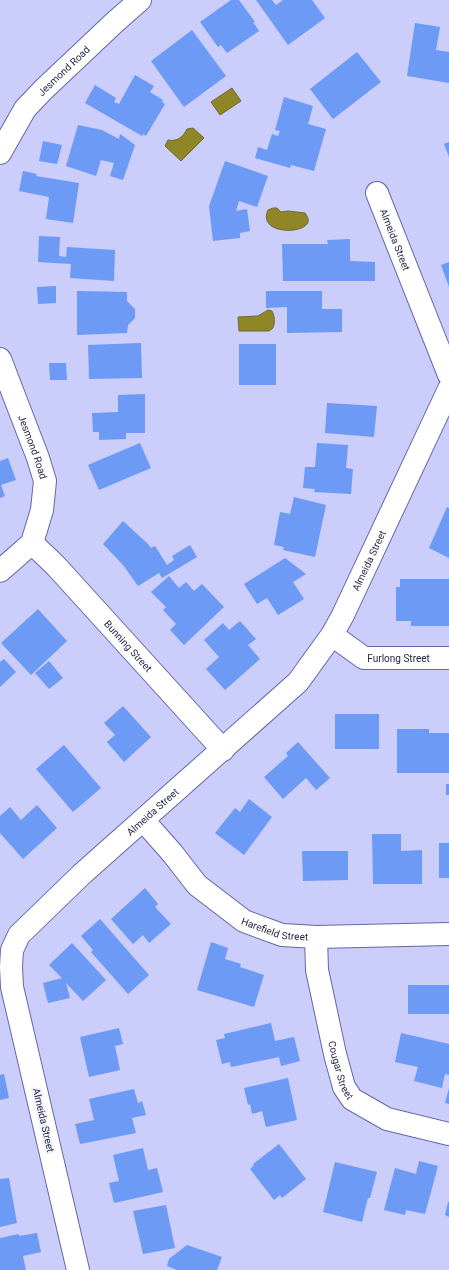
<svg xmlns="http://www.w3.org/2000/svg" width="449" height="1270" font-family="Roboto,sans-serif">
  <style>
    .water { fill: #908627; stroke: #70692f }
    .building { fill: #6d9af4 }
    .lines { fill: none; stroke-linecap: round; stroke-linejoin: round }
    .minor-casing { stroke: #6666a8; stroke-width: 24 }
    .minor { stroke: #fff; stroke-width: 22 }
    .labels { text-anchor: middle; stroke-width: 4; stroke-linejoin: round; paint-order: stroke }
    .street-label { font-size: 10px; fill: #262643; stroke: #f1f2f9 }
  </style>
  <rect width="100%" height="100%" fill="#cbcdfa"/>
  <path class="water" d="M232,88L241,101L220,115L211,102Z
    M193,128L204,138L181,161L165,146L168,140C177,142 183,137 187,129Z
    M273,208H277L281,212L288,211L305,213C307,216 309,219 308,222C304,235 257,234 268,210Z
    M268,310L272,311C275,317 275,322 273,328L269,331H239L238,317L258,316Z"/>
  <path class="building" d="M231,0H239L255,22H253L259,31L227,53L221,45L218,47L200,22Z
    M256,0H272L276,5L283,0H312L325,18L288,45Z
    M415,23L440,27L436,50L449,52V83L407,76Z
    M192,30L226,76L184,107L151,61Z
    M357,52L381,82L333,119L310,89Z
    M135,75L154,86L150,92L163,100L162,102L165,104L146,136L143,134L142,136L85,103L95,85L116,98L114,102L119,104Z
    M284,97L313,106L308,124L326,129L314,171L291,165L290,168L255,158L258,147L267,150L272,134L278,136L280,131L275,130Z
    M78,125L102,130L119,139L120,134L135,145L123,180L110,176L114,163L101,160L96,176L66,166Z
    M43,141L62,145L57,164L39,161Z
    M449,142V157L444,144Z
    M225,161L268,176L257,207L239,201L236,211L247,209L250,231L240,233V238L213,241L209,206Z
    M23,171L37,174L36,176L79,183L73,223L46,219L49,197L19,191Z
    M39,236L60,237L59,256L66,257L67,247L115,250L114,281L70,278L71,264L38,262Z
    M350,239V261L375,262V281H283L282,244H328L327,240Z
    M449,262V287L441,265Z
    M56,286V303L38,304L37,287Z
    M77,291L127,292V301L135,309V318L128,325L127,333L77,335Z
    M266,291H322V309H342V332L287,333V307L266,308Z
    M141,343L142,378L89,379L88,345Z
    M239,344H276V385H239Z
    M49,363H66L67,380H50Z
    M145,394V433H126V439L99,440V432H93L92,413L118,412V395Z
    M327,403L377,406L374,437L325,433Z
    M140,443L151,468L99,490L88,465Z
    M317,443L348,445L346,468L353,469L351,494L314,492L315,489L303,488L305,467H315Z
    M8,458L16,480L1,485L5,496L0,498V461Z
    M294,497L326,505L315,557L283,550L284,547L274,545L280,512L290,514Z
    M447,507L449,508V558L429,548Z
    M123,521L148,544L151,548L155,546L167,565L174,560L172,556L190,545L197,557L162,578L159,573L138,586L123,565L103,544Z
    M285,558L306,574L293,582L304,599L278,615L267,598L257,604L244,584Z
    M169,576L179,588L186,582L194,591L202,584L224,607L184,645L170,630L176,624L163,610L166,607L151,592Z
    M400,579H449V626H411V621H396V587H400Z
    M38,609L67,641L31,675L1,643Z
    M240,621L256,639L248,645L260,659L225,690L206,669L219,657L204,640L223,623L229,630Z
    M4,659L16,672L0,687V662Z
    M49,661L63,678L49,689L35,673Z
    M123,706L151,737L124,762L107,742L115,735L104,723Z
    M335,714H379V749H335Z
    M397,729H429V733H449V773H397Z
    M298,742L330,778L316,790L306,778L283,799L264,777L288,756L286,753Z
    M64,745L101,788L73,812L36,769Z
    M446,784H449V795H446Z
    M249,799L272,817L244,855L215,833L235,808L240,812Z
    M37,805L57,828L23,859L0,833V816L10,807L21,820Z
    M372,834H401V851L422,850V884H373Z
    M439,843H449V878H439Z
    M302,851H348V880L303,881Z
    M145,888L158,904L155,907L171,924L149,943L143,935L133,944L111,919Z
    M100,919L149,975L128,994L91,952L93,950L81,936Z
    M211,942L228,948L225,959L241,964L240,967L264,975L254,1007L197,990Z
    M72,943L106,980L83,1001L66,983L70,998L48,1003L43,983L62,978L49,965Z
    M408,985H449V1014H408Z
    M271,1023L275,1041L294,1037L300,1061L281,1066L279,1057L231,1067L230,1062L222,1064L216,1040L225,1038L224,1034Z
    M119,1028L123,1044L115,1046L120,1070L89,1077L80,1037Z
    M401,1033L449,1044V1075L445,1074L442,1088L414,1081L418,1067L395,1062Z
    M4,1074L9,1098L0,1100V1075Z
    M288,1078L297,1120L266,1127L262,1111L252,1114L250,1104L248,1105L244,1088Z
    M449,1088V1104L445,1103Z
    M134,1089L138,1103L142,1101L146,1115L132,1118L136,1133L80,1144L75,1124L94,1120L89,1099Z
    M279,1144L306,1179L282,1198L280,1195L274,1200L250,1169L254,1165L253,1164Z
    M143,1148L148,1170L157,1168L163,1192L114,1203L109,1183L119,1181L113,1155Z
    M419,1161L438,1166L425,1214L406,1210L405,1215L384,1210L395,1168L416,1174Z
    M335,1162L377,1172L370,1198H368L362,1222L323,1212Z
    M9,1178L17,1223L0,1227V1179Z
    M448,1202H449V1217L445,1215Z
    M166,1205L175,1248L143,1254L133,1211Z
    M37,1233L41,1252L23,1256L26,1270H0V1238L19,1234V1236Z
    M187,1245L222,1257L217,1270H177L167,1266L169,1259Z"/>
  <g class="lines">
    <g class="minor-casing">
      <g id="minor">
        <path id="s1" d="M0,153L25,109L43,90L115,22L140,0"/>
        <path id="s2" d="M377,193L449,375"/>
        <path id="s3" d="M0,359L38,458L45,481L42,510L32,543L0,571"/>
        <path id="s4" d="M32,543L56,566L223,750"/>
        <path id="s5" d="M332,635L364,658H449"/>
        <path id="s6" d="M143,820L173,854L197,885L244,921L282,935L316,937L449,934"/>
        <path id="s7" d="M316,937L317,970L335,1054L344,1087L352,1099L387,1119L449,1134"/>
        <path id="s8" d="M78,1270L12,987L11,967L12,950L19,935L82,874L298,682L332,635L343,615L449,389"/>
      </g>
    </g>
    <use href="#minor" class="minor"/>
  </g>
  <g class="labels">
    <g class="street-label">
      <text dy="4" stroke="none"><textPath href="#s1" startOffset="105">Jesmond Road</textPath></text>
      <text dy="4" stroke="none"><textPath href="#s2" startOffset="50">Almeida Street</textPath></text>
      <text dy="4" stroke="none"><textPath href="#s3" startOffset="94">Jesmond Road</textPath></text>
      <text dy="4" stroke="none"><textPath href="#s8" startOffset="862">Almeida Street</textPath></text>
      <text dy="4" stroke="none"><textPath href="#s4" startOffset="141">Bunning Street</textPath></text>
      <text dy="4" stroke="none"><textPath href="#s5" startOffset="74">Furlong Street</textPath></text>
      <text dy="4" stroke="none"><textPath href="#s8" startOffset="526">Almeida Street</textPath></text>
      <text dy="4" stroke="none"><textPath href="#s6" startOffset="176">Harefield Street</textPath></text>
      <text dy="4" stroke="none"><textPath href="#s7" startOffset="136">Cougar Street</textPath></text>
      <text transform="translate(44 1120) rotate(77)" y="4">Almeida Street</text>
    </g>
  </g>
</svg>
